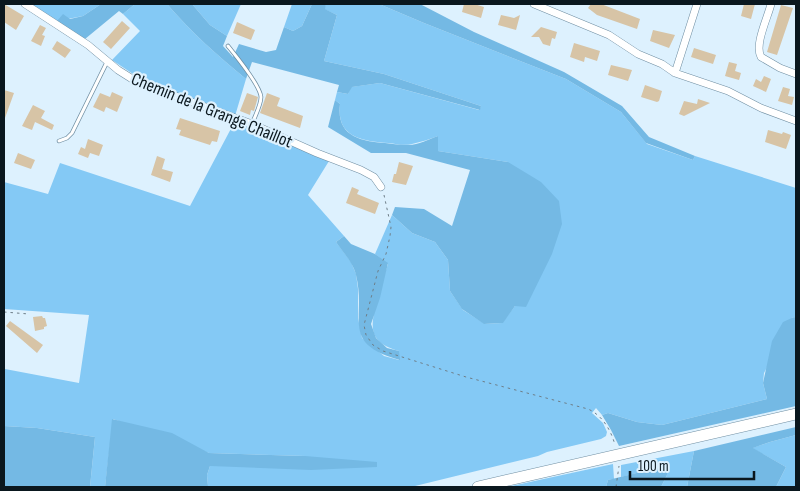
<svg xmlns="http://www.w3.org/2000/svg" width="800" height="491" font-family="'Sofia Sans Condensed',sans-serif">
  <style>
    .green { fill: #84c9f5 }
    .forest { fill: #74b9e4 }
    .building { fill: #d7c4a6 }
    .lines { fill: none; stroke-linecap: round; stroke-linejoin: round }
    .service-casing { stroke: #6f8ea2; stroke-width: 4.5 }
    .minor-casing { stroke: #6f8ea2; stroke-width: 8 }
    .primary-casing { stroke: #6f8ea2; stroke-width: 12 }
    .path { stroke: #6e7e88; stroke-width: 1; stroke-dasharray: 2.5 4; stroke-linecap: butt }
    .service { stroke: #fff; stroke-width: 3 }
    .minor { stroke: #fff; stroke-width: 7 }
    .primary { stroke: #fff; stroke-width: 11 }
    .labels { text-anchor: middle; stroke-width: 4.5; stroke-linejoin: round; paint-order: stroke }
    .street-label { font-size: 18px; fill: #0a171e; stroke: #ddf1fe }
  </style>
  <rect width="100%" height="100%" fill="#ddf1fe"/>
  <path class="green" d="M30,4H101L83,16L57,21Z
    M135,4H167C191,32 218,56 246,79L235,116L142,80L112,60L140,31L123,14Z
    M192,4H241L227,36L210,25Z
    M292,4H312L302,26L293,31L284,27Z
    M326,4H379L424,23L566,79L621,112L647,144L693,160L695,156L796,188V318L793,317L764,373L763,383L767,399L662,425L637,422L608,413L602,415L596,408L592,413L603,423L607,432L606,436L601,439L547,452L538,456L411,487L208,486L207,475L210,466L305,456L209,453L113,419L105,487H90L95,437L37,428L4,426V347L5,369L79,383L89,315L4,309V182L48,194L60,163L190,206L235,121L329,161L308,195L344,236L336,242L351,262L356,274L358,289V318L362,338L384,356L399,360V351C367,342 370,326 378,298C381,287 384,275 388,264L375,254L392,215L412,233L435,242L448,260L450,291L463,310L485,324L502,323L515,306L508,162L438,151V136C430,139 421,142 412,144C405,146 396,144 389,143C363,141 336,138 340,104L335,100L337,92L348,94L351,87L380,83L479,110L481,106L384,74L324,61L337,15L324,9Z
    M796,435V487H776L786,467L752,448L770,442Z
    M694,451L687,487H661L667,475V467H661L621,477V465Z
    M613,464L614,479L608,480L606,487H507Z"/>
  <path class="forest" d="M101,4H135L123,14L119,11L85,39L57,21L63,14L70,19L83,16Z
    M167,4H192L210,25L227,36L223,46L233,57L239,44L266,52L276,50L284,27L293,31L302,26L312,4H326L325,9L337,15L324,61L384,74L481,106L480,110L380,83L352,87L348,94L337,92L339,85L252,62L246,79C218,56 191,32 167,4Z
    M379,4H420L474,32L564,72L622,106L649,137L695,156L693,160L646,143L621,112L566,79L424,23Z
    M335,100L340,104C336,136 360,141 385,143C393,144 401,145 409,145C418,145 429,139 438,136V151L508,162L541,182L559,201L562,224L552,254L526,307L515,306L503,323L484,324L462,309L450,291L448,260L435,242L412,233L392,215L395,207L424,209L452,226L470,170L406,153H371L328,127Z
    M344,236L351,244L375,254L388,263L380,298L371,324L376,338L387,348L399,351L400,360C339,343 367,319 356,275C353,262 343,253 336,242Z
    M794,317L796,318V406L619,446L611,430L602,415L608,413L637,422L662,425L767,399L763,383L772,341L783,322Z
    M112,419L172,433L209,453L305,456L377,462V467L311,470L210,466L207,475L208,486L261,487H105Z
    M4,426L37,428L95,437L90,487H4Z
    M796,427V435L770,442L753,448L786,467L776,487H687L694,451Z
    M661,467H667V475L661,487H606L608,480Z"/>
  <path class="building" d="M4,4L24,16L16,30L4,22Z
    M464,4H474L484,7L481,18L462,12Z
    M591,4H601L640,19L637,29L597,15L588,8Z
    M744,4H755L751,19L741,16Z
    M781,5L793,8L777,55L767,52Z
    M501,15L514,18L520,15L516,30L498,25Z
    M122,21L130,28L111,49L103,42Z
    M237,22L255,30L251,40L233,33Z
    M40,25L46,28L42,35L45,36L41,46L31,41Z
    M541,27L557,32L555,39L552,38L550,46L543,44L539,37H531Z
    M653,30L675,35L669,48L650,41Z
    M57,41L71,50L65,58L52,49Z
    M574,43L600,51L597,61L585,57L584,62L570,57Z
    M694,48L716,55L713,64L691,57Z
    M729,62L737,64L735,71L741,73L739,80L725,76Z
    M611,65L632,70L628,81L608,75Z
    M764,76L771,79L766,92L753,86L756,79L761,82Z
    M645,85L662,91L659,101L657,102L641,97Z
    M783,87L790,89L788,96L794,97L792,105L778,101Z
    M4,90L14,93L5,118H4Z
    M112,92L123,97L117,112L106,107L104,112L93,107L100,93L110,97Z
    M247,93L258,97L254,111L251,110L250,115L240,111Z
    M267,93L280,98L277,106L303,116L300,128L260,113Z
    M698,99L710,103L684,116L679,114L684,101L697,104Z
    M33,105L45,111L41,118L54,125L52,130L35,122L32,130L22,126Z
    M180,118L220,131L217,142L212,141L210,145L179,135L181,130L176,129Z
    M768,130L782,134L783,132L791,135L786,149L765,142Z
    M88,139L103,145L99,156L90,153L88,158L78,154L81,147L85,149Z
    M18,153L35,160L31,169L14,163Z
    M157,156L165,159L162,169L173,172L170,182L151,175Z
    M399,162L413,166L406,185L392,182L394,174H396Z
    M352,187L359,190L357,194L379,203L375,214L346,203Z
    M42,316L43,318H45L47,326L44,327V329L35,331L33,317Z
    M10,321L43,345L37,353L6,326Z"/>
  <g class="lines">
    <g class="service-casing">
      <path id="service" d="M228,46C236,56 260,85 261,97C261,105 255,116 252,124
        M59,141L67,138L72,133L107,62"/>
    </g>
    <g class="minor-casing">
      <path id="minor" d="M25,4L88,45L118,70L137,82L252,124L317,153L361,170L374,177L381,187
        M534,4L609,35L638,54L662,64L675,73L728,91L761,108L796,121
        M771,4C768,17 754,45 761,57L780,68L796,74
        M675,73L697,4"/>
    </g>
    <g class="primary-casing">
      <path id="primary" d="M478,487L796,414"/>
    </g>
    <path class="path" d="M384,195L391,227L390,236L386,254L378,271L364,325L366,335L373,345L383,351L466,377L588,409C602,415 611,430 615,445
      M4,312L29,314
      M616,487L619,466"/>
    <use href="#service" class="service"/>
    <use href="#minor" class="minor"/>
    <use href="#primary" class="primary"/>
  </g>
  <g class="labels">
    <g class="street-label">
      <text transform="translate(212 110) rotate(22)" y="6">Chemin de la Grange Chaillot</text>
    </g>
  </g>
  <rect width="800" height="491" fill="none" stroke="#0a171e" stroke-width="10"/>
  <path d="M630 471v8h124v-8" fill="none" stroke="#0a171e" stroke-width="2.5"/>
  <text x="638" y="471" font-size="15" fill="#0a171e" stroke="#ddf1fe" stroke-width="4" paint-order="stroke">100 m</text>
</svg>
